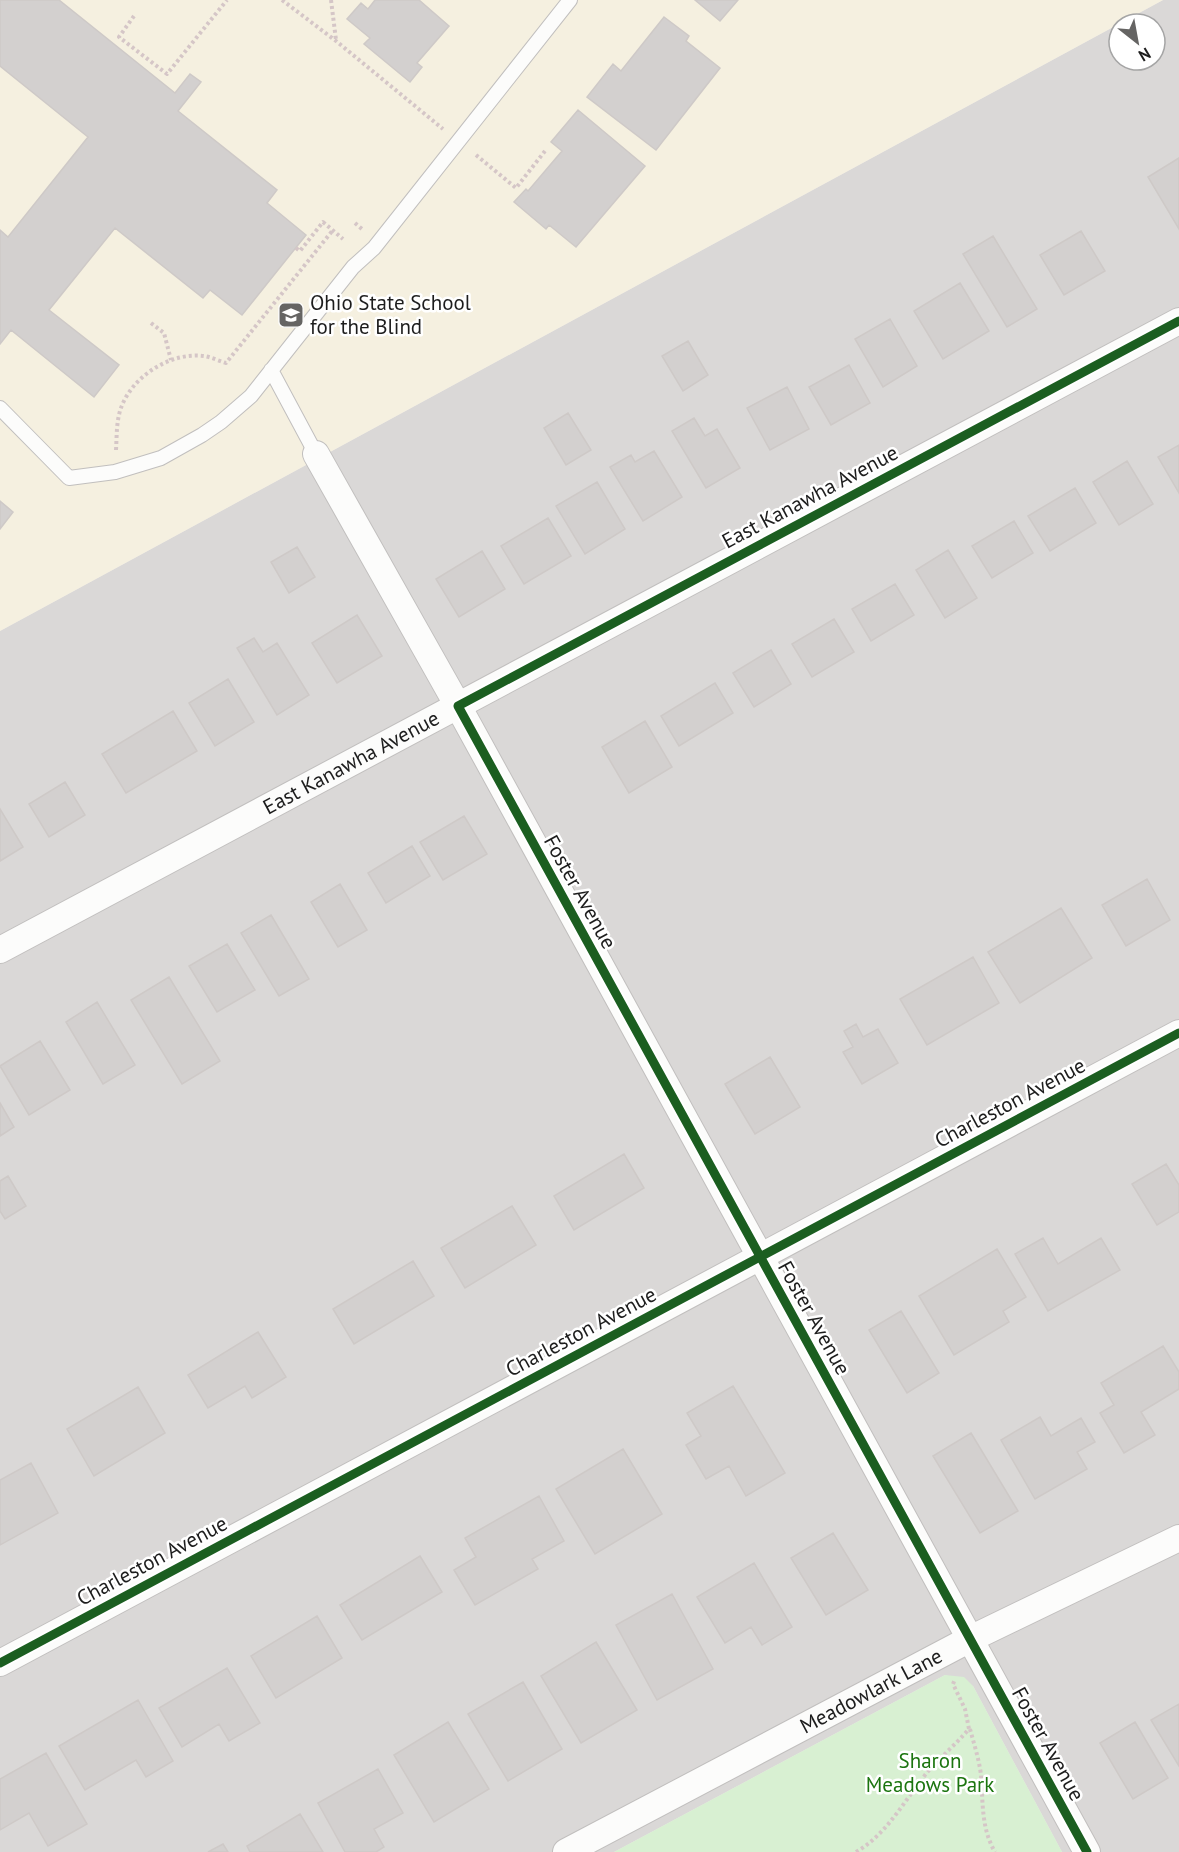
<svg xmlns="http://www.w3.org/2000/svg" width="1179" height="1852" font-family="'PT Sans',sans-serif">
  <style>
    .residential { fill: #dad8d7; fill-rule: evenodd }
    .education { fill: #f5f0e0 }
    .park { fill: #d8f0d2 }
    .building { fill: #d3d0cf; stroke: #cec9c7; stroke-width: 1.5 }
    .lines { fill: none; stroke-linecap: round; stroke-linejoin: round }
    .lane-casing { stroke: #c1bfbe; stroke-width: 16 }
    .street-casing { stroke: #c1bfbe; stroke-width: 28 }
    .path { stroke: #d5c6c7; stroke-width: 4; stroke-dasharray: 3 3; stroke-linecap: butt }
    .lane { stroke: #fcfcfb; stroke-width: 14 }
    .street { stroke: #fcfcfb; stroke-width: 26 }
    .cycleway-casing { stroke: #fff; stroke-width: 13 }
    .cycleway { stroke: #1b5e20; stroke-width: 9 }
    .labels { text-anchor: middle; stroke-width: 5; stroke-linejoin: round; paint-order: stroke }
    .poi-label { font-size: 21px; fill: #1d1d1d; stroke: #fff; text-anchor: start }
    .street-label { font-size: 21px; fill: #1d1d1d; stroke: #fff }
    .park-label { font-size: 21px; fill: #1c7510; stroke: #fff }
  </style>
  <rect width="100%" height="100%" fill="#ebe8e6"/>
  <path class="residential" d="M1163,0H1179V1852H1062L973,1686L945,1675L614,1852H0V631ZM1119,24H1155V60H1119Z"/>
  <path class="education" d="M0,0H1163L0,631Z"/>
  <path class="park" d="M945,1675L964,1677L973,1686L1062,1852H614Z"/>
  <path class="building" d="M0,0H59L175,93L190,74L201,82L178,111L277,190L267,203L306,235L242,315L210,290L203,298L115,228L49,310L119,365L94,397L11,330L0,344V230L8,237L88,137L0,66Z
    M375,0H419L449,26L417,63L422,67L410,82L364,44L370,38L347,19L361,3L368,9Z
    M695,0H738L720,21Z
    M664,17L689,36L686,41L720,68L656,150L587,97L613,64L621,71Z
    M578,110L645,166L576,247L549,225L546,229L514,202L526,189L528,191L562,151L551,142Z
    M1179,158V229L1148,177Z
    M1081,231L1105,271L1064,295L1040,255Z
    M993,236L1037,309L1007,327L963,254Z
    M960,283L989,331L943,359L914,311Z
    M890,319L917,366L883,387L855,339Z
    M688,341L708,375L683,391L662,356Z
    M849,365L870,403L831,425L809,387Z
    M787,387L809,429L770,450L747,408Z
    M568,413L591,450L566,465L544,428Z
    M694,418L705,436L717,429L740,468L706,488L672,431Z
    M1179,445V493L1158,457Z
    M654,451L682,497L643,521L610,467L631,455L635,462Z
    M1127,461L1153,504L1119,525L1093,482Z
    M597,482L625,529L585,554L556,506Z
    M1075,488L1096,523L1050,551L1028,516Z
    M0,501L13,512L0,529Z
    M548,518L571,556L524,584L501,546Z
    M1014,521L1033,553L992,578L972,546Z
    M297,547L315,577L289,593L271,562Z
    M948,550L977,598L945,618L916,570Z
    M482,551L505,589L459,617L436,579Z
    M895,584L914,615L871,641L852,609Z
    M357,615L382,656L337,683L312,643Z
    M834,619L854,652L812,677L792,644Z
    M254,638L263,652L277,643L309,695L277,715L237,648Z
    M771,650L791,684L754,707L733,673Z
    M228,679L254,722L215,746L189,703Z
    M715,683L733,713L679,746L661,716Z
    M173,711L197,751L126,793L102,754Z
    M645,721L672,767L629,793L602,747Z
    M65,782L85,815L49,837L29,804Z
    M0,809L23,847L0,861Z
    M464,816L487,854L443,880L420,842Z
    M412,846L430,876L386,903L368,873Z
    M1147,879L1170,920L1126,946L1102,905Z
    M340,884L367,930L338,947L311,902Z
    M1061,908L1092,958L1020,1003L988,952Z
    M271,915L309,979L279,996L241,933Z
    M227,944L255,990L217,1012L189,966Z
    M973,957L999,1003L927,1045L900,999Z
    M169,977L220,1061L182,1084L131,1000Z
    M97,1002L135,1065L103,1084L66,1022Z
    M856,1024L863,1037L878,1029L898,1063L862,1084L843,1052L853,1047L844,1031Z
    M40,1041L70,1090L29,1115L0,1066Z
    M770,1057L800,1107L755,1134L725,1084Z
    M0,1103L14,1127L0,1136Z
    M624,1154L644,1188L574,1230L554,1196Z
    M1166,1164L1179,1185V1212L1157,1225L1132,1184Z
    M8,1176L26,1206L5,1219L0,1211V1181Z
    M512,1206L536,1245L465,1288L441,1248Z
    M1043,1238L1058,1264L1101,1238L1120,1270L1048,1311L1015,1254Z
    M997,1249L1026,1297L1003,1311L1009,1322L954,1355L919,1296Z
    M413,1261L434,1296L354,1344L333,1309Z
    M901,1311L939,1373L907,1393L869,1330Z
    M258,1332L286,1377L252,1398L245,1386L208,1408L188,1375Z
    M1163,1346L1179,1372V1389L1141,1412L1155,1435L1124,1453L1100,1413L1114,1405L1101,1383Z
    M733,1386L785,1473L746,1496L729,1466L706,1479L686,1445L701,1436L687,1413Z
    M138,1387L165,1433L94,1476L67,1429Z
    M1040,1417L1051,1436L1081,1418L1095,1442L1077,1452L1087,1469L1035,1499L1001,1440Z
    M971,1433L1018,1511L980,1533L933,1456Z
    M623,1449L662,1514L595,1554L556,1489Z
    M31,1463L58,1513L0,1545V1480Z
    M539,1496L564,1541L532,1559L538,1569L475,1605L454,1570L476,1557L465,1538Z
    M833,1533L868,1590L826,1615L791,1558Z
    M420,1556L442,1592L362,1640L340,1605Z
    M754,1563L792,1627L762,1645L751,1627L725,1643L697,1597Z
    M672,1594L713,1669L657,1700L616,1625Z
    M317,1616L342,1658L276,1698L251,1656Z
    M596,1642L637,1710L581,1743L541,1676Z
    M227,1668L260,1723L229,1741L219,1724L182,1747L159,1708Z
    M523,1682L562,1749L508,1781L468,1714Z
    M138,1700L173,1761L146,1777L136,1760L85,1790L59,1746Z
    M1179,1704V1766L1151,1720Z
    M448,1722L489,1789L434,1822L394,1755Z
    M1135,1722L1168,1778L1133,1799L1100,1743Z
    M46,1753L87,1824L48,1846L29,1813L0,1830V1779Z
    M378,1769L403,1813L374,1829L384,1847L376,1852H345L318,1803Z
    M300,1814L323,1852H250L247,1846Z
    M223,1844L228,1852H208Z"/>
  <g class="lines">
    <g class="lane-casing">
      <path id="lane" d="M271,370L316,454
        M0,408L69,478L115,472L161,458L202,435L221,422L251,396L353,267L374,248L570,0"/>
    </g>
    <g class="street-casing">
      <g id="street">
        <path d="M316,454L458,706L1087,1852"/>
        <path id="s1" d="M0,950L1179,321"/>
        <path d="M0,1663L1179,1033"/>
        <path id="s2" d="M566,1852L970,1639L1179,1538"/>
      </g>
    </g>
    <path class="path" d="M282,0L336,41L443,129
      M331,0L336,40
      M134,16L119,37L167,74L227,0
      M476,155L516,188L545,151
      M355,223L362,229
      M296,248L300,251L323,222L343,239
      M151,323L164,333L171,360
      M116,450C117,434 116,418 123,403C136,374 172,352 204,356C211,357 219,361 226,363L333,230
      M970,1729C974,1744 979,1759 981,1775C983,1802 981,1828 995,1852
      M856,1852C889,1833 906,1797 930,1769C943,1755 957,1743 969,1729L965,1709L953,1684L955,1679"/>
    <use href="#lane" class="lane"/>
    <use href="#street" class="street"/>
    <g class="cycleway-casing">
      <path id="cycleway" d="M0,1663L1179,1033
        M1087,1852L458,706L1179,321"/>
    </g>
    <use href="#cycleway" class="cycleway"/>
  </g>
  <defs>
    <g id="school-square" transform="scale(1.35)"><rect x="-9" y="-9" width="18" height="18" rx="4" fill="#656463" stroke="#fff"/><path d="M0-5L7-2L0 1L-7-2ZM-4 1L0 2.5L4 1V4Q0 6-4 4Z" fill="#fff"/></g>
  </defs>
  <g fill-rule="evenodd">
    <use href="#school-square" x="291" y="315"/>
  </g>
  <g class="labels">
    <g class="poi-label">
      <text x="310" y="310">Ohio State School<tspan x="310" dy="24">for the Blind</tspan></text>
    </g>
    <g class="street-label">
      <text transform="translate(810 497) rotate(-28)" y="7">East Kanawha Avenue</text>
      <text dy="7" stroke="none"><textPath href="#s1" startOffset="398">East Kanawha Avenue</textPath></text>
      <text transform="translate(580 892) rotate(61)" y="7">Foster Avenue</text>
      <text transform="translate(1010 1103) rotate(-28)" y="7">Charleston Avenue</text>
      <text transform="translate(814 1318) rotate(61)" y="7">Foster Avenue</text>
      <text transform="translate(581 1332) rotate(-28)" y="7">Charleston Avenue</text>
      <text transform="translate(152 1561) rotate(-28)" y="7">Charleston Avenue</text>
      <text dy="7" stroke="none"><textPath href="#s2" startOffset="345">Meadowlark Lane</textPath></text>
      <text transform="translate(1048 1744) rotate(61)" y="7">Foster Avenue</text>
    </g>
    <g class="park-label">
      <text x="930" y="1768">Sharon<tspan x="930" dy="24">Meadows Park</tspan></text>
    </g>
  </g>
  <g transform="translate(1137 42) rotate(149)"><circle r="28" fill="#ffffff" stroke="#a5a5a5" stroke-width="1.5"/>
  <path d="M0-4.5L10 22L0 15L-10 22Z" fill="#656463"/>
  <text y="-9" font-size="16" font-weight="bold" text-anchor="middle" fill="#1d1d1d">N</text>
  </g>
</svg>
